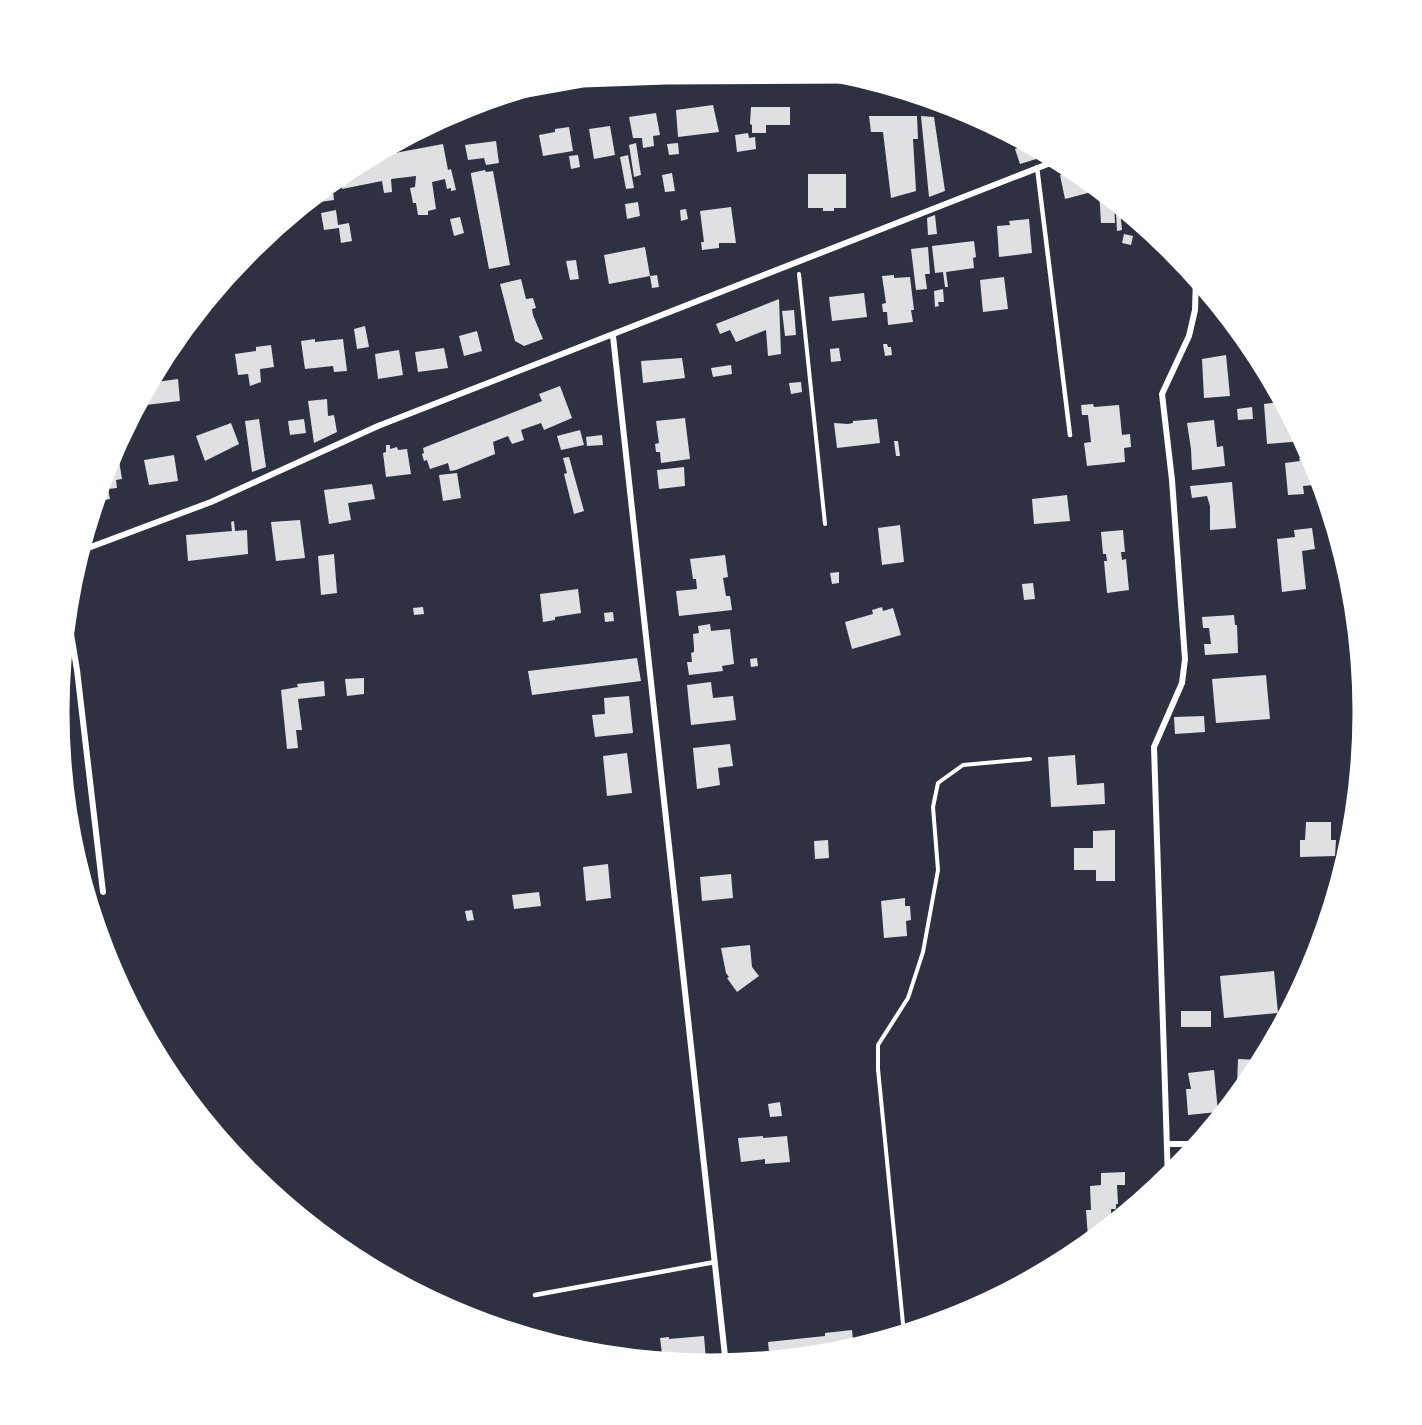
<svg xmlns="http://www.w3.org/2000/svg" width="1422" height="1425" font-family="Ubuntu,sans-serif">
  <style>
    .building { fill: #e0e0e3 }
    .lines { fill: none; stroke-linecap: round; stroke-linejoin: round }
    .path { stroke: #fff; stroke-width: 4 }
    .service { stroke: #fff; stroke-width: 4.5 }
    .minor { stroke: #fff; stroke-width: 6 }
    .primary { stroke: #fff; stroke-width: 15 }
    .rim { fill: none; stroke: #fff; stroke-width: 3 }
  </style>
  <rect width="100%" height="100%" fill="#2d3142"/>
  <path class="building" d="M713,105L719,132L678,137L676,110Z
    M751,107H790V125H766V133H752V125L750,124Z
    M656,113L660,135L653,136L654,146L643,148L642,138H633L629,117Z
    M869,116H917L918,139H913L916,191L891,198L883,132H871Z
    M921,116L934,117L945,191L929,197Z
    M610,126L615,155L594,159L589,129Z
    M569,127L573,151L543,156L539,135L555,132V129Z
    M748,133L749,138L755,137L756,149L737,152L735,135Z
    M496,141L499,163L486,165L484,158L468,160L465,145Z
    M636,143L641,175L634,177L629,145Z
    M678,143L679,154L669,155L667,144Z
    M443,144L448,170L451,169L456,190L451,191V188L447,189L445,179L432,182L436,209L428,211V215H418L416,203H413L410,188L415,187L416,176L391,179L392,192L384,193L382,181L342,189L340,175L368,158Z
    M1029,144L1049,155L1020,164L1015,149Z
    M578,155L580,167L571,169L569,156Z
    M628,155L634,188L626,189L620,157Z
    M485,170L486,172L493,171L510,265L489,269L471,175V173Z
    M1077,171L1114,201L1115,223H1101L1099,190L1065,199L1060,175Z
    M672,173L675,191L665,192L662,175Z
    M808,174H846V208H834V211H823V208H808Z
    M332,182L334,200L305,204L308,201Z
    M638,202L640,216L627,219L625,204Z
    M731,207L736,243H719V248L702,250L701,242H704L700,211Z
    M686,209L688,219L681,221L680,210Z
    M336,210L338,225L349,223L352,241L341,243L339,228L324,230L321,213Z
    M1120,211L1122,230L1117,231L1116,212Z
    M935,215L937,234L928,235L927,218Z
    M460,217L464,233L454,236L450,219Z
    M1029,219L1032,253L999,257L997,226L1010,225L1009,221Z
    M1124,234L1133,236L1131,245L1122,243Z
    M974,241L976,257L973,258L974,268L946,272L948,287H945L943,272L935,273L932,246Z
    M645,247L650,276L609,284L604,255Z
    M928,247L930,274H925L927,289L916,290L911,249Z
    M576,260L579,279L570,280L566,261Z
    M657,275L659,287L652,288L650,276Z
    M894,275V278L910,277L914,310H911L913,322L888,325L887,312H883L882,304L886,303L882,276Z
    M1004,277L1008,309L983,312L980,280Z
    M521,279L526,299L533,298L536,308L532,309L533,315L543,339L524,346L515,341L500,284Z
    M943,289L944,302H938L939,306L935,307L934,291Z
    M864,293L867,317L832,321L829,297Z
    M779,299L781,354L768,356L766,330L736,342L730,330L720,334L716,324Z
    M794,310L796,335L785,336L782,311Z
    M365,326L369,347L357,349L354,329Z
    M477,331L482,351L464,356L459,336Z
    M315,339V342L343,339L347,371L334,372L333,366L305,369L301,341Z
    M883,344H887L888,347H891L892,355L885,356Z
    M271,345L274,367L260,369L261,382L250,386L248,374L238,375L235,354L256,351V347Z
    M444,348L448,368L418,372L415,352Z
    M839,348L841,361L831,362L830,349Z
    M399,350L403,375L378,379L375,354Z
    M1226,355L1230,396L1204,398L1202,359Z
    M682,358L685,378L643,383L641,361Z
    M731,365L732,374L713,377L711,368Z
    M178,379L180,401L137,406L149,383Z
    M801,382L802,392L791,394L789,383Z
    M560,386L572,418L544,430L541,423L521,430L524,440L512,444L508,436L493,442L495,454L456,470L450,471L448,463L430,469L427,460L424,461L422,454L424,453L423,448L542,401L539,394Z
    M327,399L328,416L334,415L337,432L314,443L308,401Z
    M1280,402L1281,415L1289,414L1304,441L1267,444L1264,404Z
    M1093,404L1094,407L1119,405L1122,435L1130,434L1131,447L1124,448L1125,462L1087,466L1084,443L1091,442L1088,415H1082L1081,405Z
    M1252,407L1253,419L1238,420L1237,409Z
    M685,418L690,459L661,463L660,452H656L655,444L659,443L656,421Z
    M259,419L266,467L252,472L245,421Z
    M304,419L306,433L290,435L288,421Z
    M877,419L880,443L837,448L834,423L848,424L853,423V421Z
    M1214,420L1217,447L1223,446L1225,466L1192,470L1191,449L1187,423Z
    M231,423L239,444L205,461L196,436Z
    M580,430L584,445L561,450L557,436Z
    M602,435L603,445L587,446L586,437Z
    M894,441H898L900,456H896Z
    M386,445H390V449L397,447L398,450L407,449L411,474L386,477L383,453L386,452Z
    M118,454L122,479L116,480L117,488L108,489L110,499L95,502L107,462L111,455Z
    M174,455L178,481L149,485L144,460Z
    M569,457L584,511L574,514L564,474L567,473L563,458Z
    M1312,457L1325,495H1316L1314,485L1303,486L1304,494L1288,495L1285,463L1300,461L1299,458Z
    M684,467L685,486L659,489L657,470Z
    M457,473L461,498L443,501L439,475Z
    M1232,482L1236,528L1210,530V506L1207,496L1192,498L1190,486Z
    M372,484L375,499L348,503L351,520L329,524L324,490Z
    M1067,495L1070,521L1034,524L1032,499Z
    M300,520L305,558L276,561L271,522Z
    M234,521L235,531L247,530L248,554L188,561L186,535L232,531L231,522Z
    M900,525L904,562L882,565L878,528Z
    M1312,528L1315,549L1302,551L1306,589L1282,592L1277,539L1295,537L1294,530Z
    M1123,530L1125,552H1121L1122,560L1126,559L1129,590L1107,593L1104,561H1107L1106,554H1103L1101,532Z
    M334,554L337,593L321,595L318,556Z
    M725,555L728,577L723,578L726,596H730L732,610L679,616L676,591L697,589L696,579H693L690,559Z
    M839,572V583L832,584L830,573Z
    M1033,583L1035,599L1024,600L1022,584Z
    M578,589L581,613L555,617V620L543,622L540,594Z
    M423,607L424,614L414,615L413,608Z
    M882,607L883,611L893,608L901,635L852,649L845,622L873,614L872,610Z
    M613,612L614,621L605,622L604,613Z
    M1234,615L1235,625H1237L1238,653L1205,655L1204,644H1211L1209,628H1203L1202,617Z
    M710,624L711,631L730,629L734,664L722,666L723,671L689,675L687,662H692L691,653L694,652V648L693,634L699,633L698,626Z
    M637,658L641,681L532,695L528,671Z
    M757,658L758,666L751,667L750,659Z
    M1266,675L1270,719L1216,723L1212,679Z
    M364,678V694L347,696L345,679Z
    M324,681L325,696L298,699L302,730H296L298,748L287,749L281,690L298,687L297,684Z
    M711,682L713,698L733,696L736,720L691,725L687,685Z
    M629,696L633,733L595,737L592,715L605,714L604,698Z
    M1204,716L1205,732L1175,734L1174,717Z
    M730,744L733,766L718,768L720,785L697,789L693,748Z
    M627,753L632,793L607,796L603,756Z
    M1075,755L1077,785L1104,783L1105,804L1051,807L1048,757Z
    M1306,822H1331V840H1336L1335,856L1300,857V840H1305Z
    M1115,830V881H1096V870H1074V848H1093V831Z
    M828,840L829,858L815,859L814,841Z
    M608,864L611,898L586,901L583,867Z
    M731,874L733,898L702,901L700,877Z
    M539,892L541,906L514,909L512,895Z
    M905,898V906H910L911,920L906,921L907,936L884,938L881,901Z
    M472,910L474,920L467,921L465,911Z
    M750,945L752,967L759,976L737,992L727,978L729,977L726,973L721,948Z
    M1274,971L1278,1013L1224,1018L1220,976Z
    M1181,1011H1211V1027H1181Z
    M1238,1059L1263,1060L1247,1085H1237Z
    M1214,1070L1218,1112L1188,1115L1186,1089H1191L1188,1073Z
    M780,1102L782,1116L770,1117L768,1104Z
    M763,1136V1138L787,1136L790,1162L765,1164V1159L741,1162L738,1138Z
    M1125,1172V1185H1117L1118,1204H1116V1209H1111L1112,1226L1097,1238H1088L1086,1210H1091L1090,1186L1101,1185V1173Z
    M453,1303L454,1313L438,1305Z
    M852,1330L854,1349L838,1354L770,1361L768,1342L825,1336V1333Z
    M704,1336L706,1360L675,1363L663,1362L660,1338L669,1337V1339Z"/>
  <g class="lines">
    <path class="path" d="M799,274L825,524
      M904,1334L878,1069V1045L908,998L923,952L938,870L933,807L938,783L963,765L1030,759"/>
    <path class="service" d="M1037,167L1070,435
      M535,1295L715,1262"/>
    <path class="minor" d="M613,336L726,1365
      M80,551L211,502L378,426L1058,160
      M67,610L77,670L103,892
      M1168,1144H1199
      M1168,1180L1154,747L1182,683L1185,659L1172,480L1162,394L1189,336L1195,310L1196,277"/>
    <path class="primary" d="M515,92L582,80L666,77L856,76"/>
  </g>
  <path d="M0 0H1422V1425H0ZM68 712a643 643 0 1 1 1286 0a643 643 0 1 1-1286 0Z" fill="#fff" fill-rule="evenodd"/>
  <path class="rim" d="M68 712a643 643 0 1 1 1286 0a643 643 0 1 1-1286 0Z"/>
</svg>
